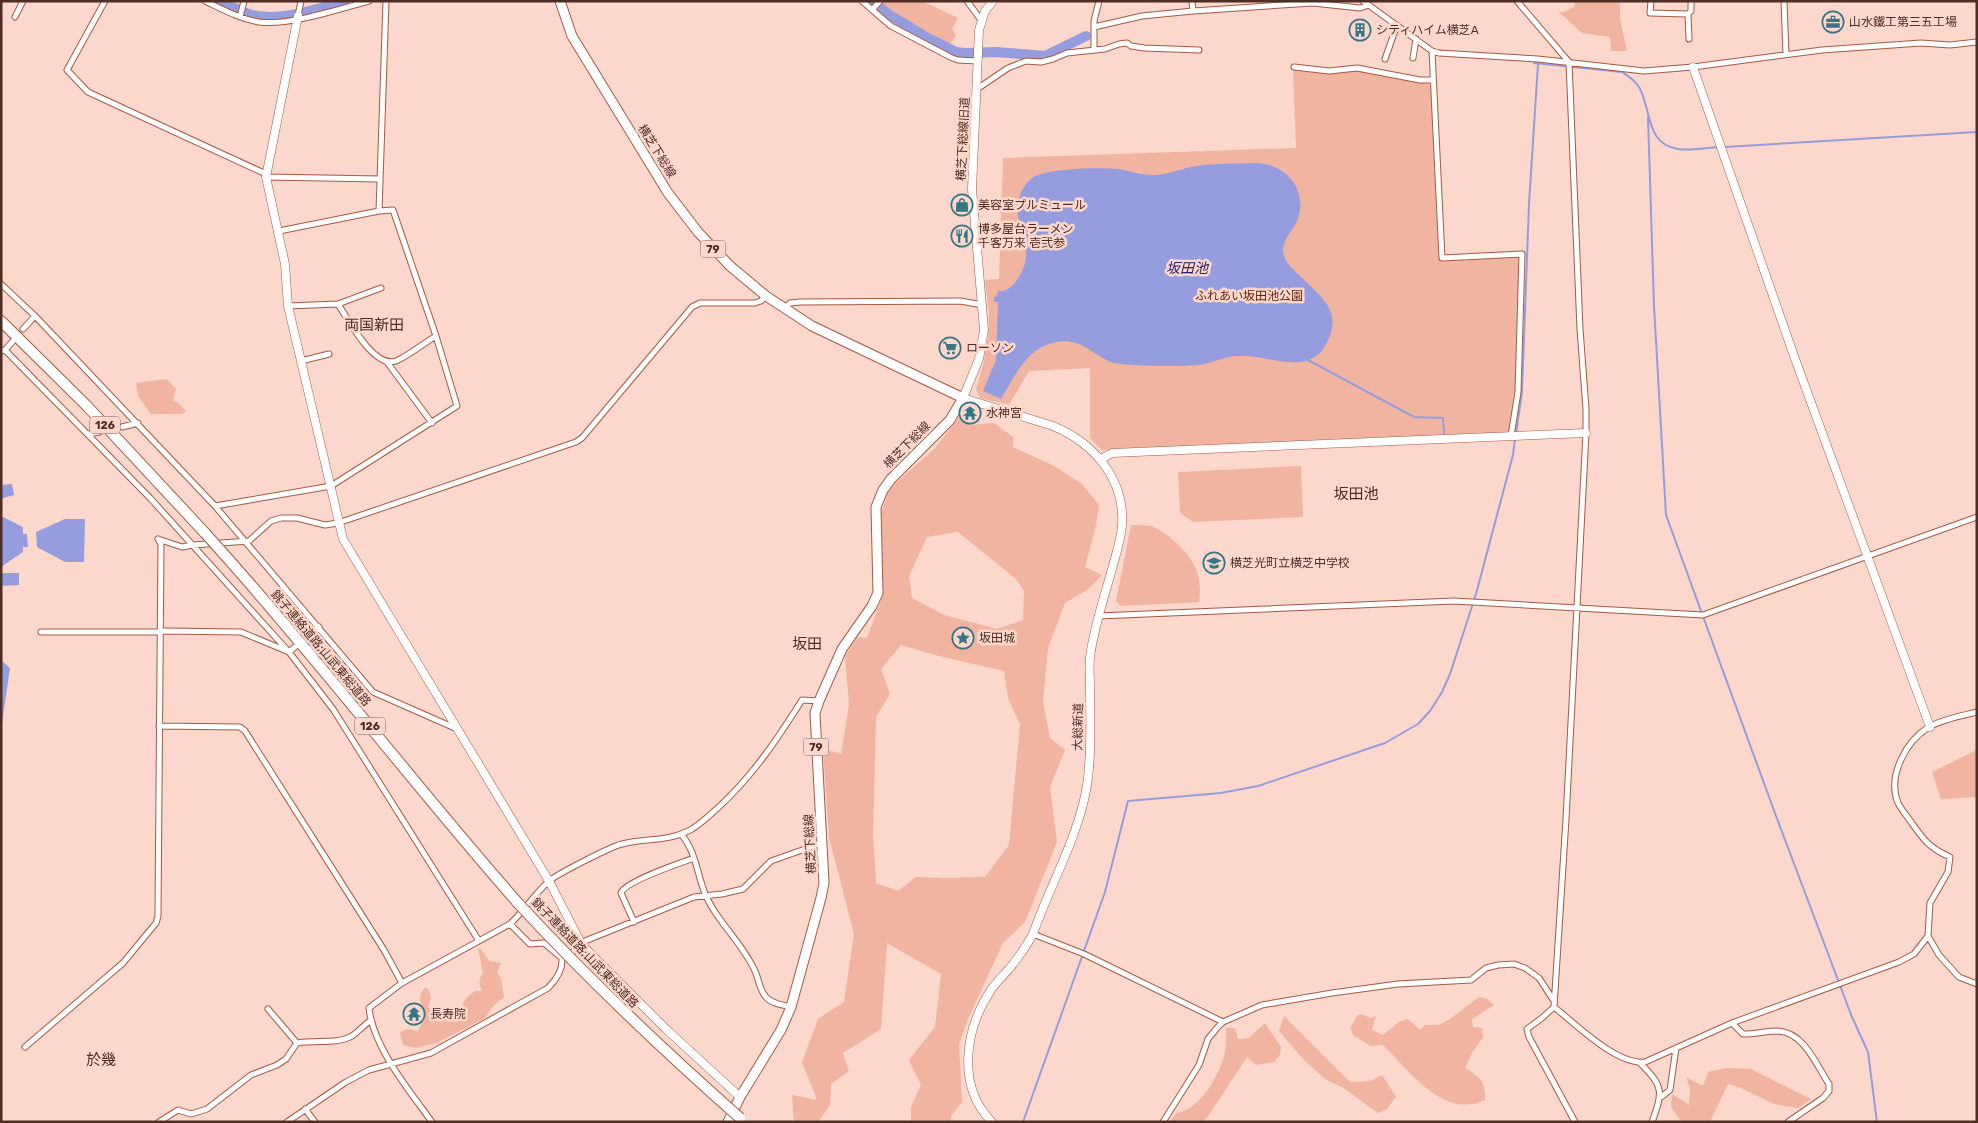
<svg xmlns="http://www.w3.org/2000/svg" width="1978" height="1123" font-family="Rubik,'Noto Sans JP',sans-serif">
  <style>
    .green { fill: #f1b4a0; fill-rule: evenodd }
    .water { fill: #969dde }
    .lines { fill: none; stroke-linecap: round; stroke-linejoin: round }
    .stream { stroke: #969dde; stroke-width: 2 }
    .river { stroke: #969dde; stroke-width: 10 }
    .street-tunnel { stroke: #d8b5aa; stroke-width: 5; stroke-dasharray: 5 2.5; stroke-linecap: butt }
    .street-casing { stroke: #a65a41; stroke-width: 7 }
    .secondary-casing { stroke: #a65a41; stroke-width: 9 }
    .primary-casing { stroke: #a65a41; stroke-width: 11 }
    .highway-casing { stroke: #a65a41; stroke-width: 12 }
    .street { stroke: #fff; stroke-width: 5 }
    .secondary { stroke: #fff; stroke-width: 8 }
    .primary { stroke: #fff; stroke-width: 9 }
    .highway { stroke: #fff; stroke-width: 10 }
    .highway-bridge-casing { stroke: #a65a41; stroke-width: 12; stroke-linecap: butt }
    .highway-bridge { stroke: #fff; stroke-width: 10 }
    .labels { text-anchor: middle; stroke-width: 5; stroke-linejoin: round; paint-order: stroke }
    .shield { fill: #fbd7cc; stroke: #826055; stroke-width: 1 }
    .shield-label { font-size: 11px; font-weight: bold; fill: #4e2d22 }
    .poi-label { font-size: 12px; fill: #4e2d22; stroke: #fbd7cc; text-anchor: start }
    .street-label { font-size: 12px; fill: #4e2d22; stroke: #fbd7cc }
    .park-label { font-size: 12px; fill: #66250f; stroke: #fbd7cc }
    .water-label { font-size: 14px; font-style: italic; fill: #27236e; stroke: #fbd7cc }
    .quarter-label { font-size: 15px; fill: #4e2d22; stroke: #fbd7cc }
  </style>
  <rect width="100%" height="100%" fill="#fbd7cc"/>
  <path class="green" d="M884,1H922L958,18L952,29L956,35L949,46L890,13L882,5Z
    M1575,1H1620V19L1627,51H1611L1610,37L1582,33L1559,12H1564L1574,7Z
    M1293,69L1331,74L1357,70L1427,83L1431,86L1439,260L1519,257L1516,393L1510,432L1102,450L1090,438V368L1029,371L1009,405L980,398L976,389L983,366L988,337L989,315L985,280L999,279L1003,158L1296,148Z
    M167,379L176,389L173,401L177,402L186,411L182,414H151L138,396L136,383Z
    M966,409H974L970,425L994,423L1013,437V447L1054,466L1082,484L1099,505L1095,530L1085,567L1102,575L1090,588L1065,603L1048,648L1043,702L1050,738L1065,750L1050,787L1057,842L1025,922L1003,943L968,1019L959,1044L962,1102L951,1116V1122H911V1107L921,1085L909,1060L935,1027L941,974L887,943L881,1029L843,1053L849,1071L831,1084L830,1105L818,1122H794L792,1095L817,1100L802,1062L818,1019L844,1002L854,934L829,837L823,749L841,754L849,704L845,656L858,637L867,638L883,595L879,521L888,490L935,448ZM958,532L1016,579L1024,591L1023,620L997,629L944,615L912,598L909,576L927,537ZM901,645L939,656L1004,671L1008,698L1020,724L1009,845L985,877L942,878L916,877L898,891L876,883L873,834L876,717L890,694L881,669Z
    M1301,466L1303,517L1193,522L1180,513L1178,472Z
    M1131,525C1137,525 1145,525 1151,526C1159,529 1168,535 1174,541C1194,559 1203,574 1199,602L1121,606L1116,601Z
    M1977,750V797L1941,799L1932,772Z
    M478,948L481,949L489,961L501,963L497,972L501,978L504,997L493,1006L485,1018L462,1030L436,1043L416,1048L403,1045L400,1032L407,1029L418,1031C418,1031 421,1024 422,1023C424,1011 414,997 426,987C432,994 432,999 428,1007L435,1013L437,1021L446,1015L457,1014L462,1009C462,1001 469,995 475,991H482C479,984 478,980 483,973Z
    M1479,997L1487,999L1494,1005L1472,1019L1473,1027L1482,1028L1483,1037L1472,1053L1465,1068C1480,1076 1486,1083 1485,1100C1443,1120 1409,1070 1383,1045L1371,1046L1354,1036L1350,1028L1357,1016L1362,1014L1370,1018L1376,1016L1372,1030L1383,1035L1399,1022L1408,1019L1420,1030L1425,1025H1438L1450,1019Z
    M1284,1016L1350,1082L1370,1081L1382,1075L1396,1097L1387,1109L1378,1113L1342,1087L1325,1079L1304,1060L1279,1031Z
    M1265,1023L1281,1047L1280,1055L1274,1062L1256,1065L1247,1057L1209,1115L1202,1122H1170L1176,1113C1199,1111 1218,1077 1224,1056C1227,1048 1226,1037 1226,1028H1235L1238,1039L1249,1038Z
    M1726,1068L1751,1069L1811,1099L1798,1108L1774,1104L1741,1088L1728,1084L1710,1122H1682L1671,1107L1672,1094L1689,1105L1690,1088L1686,1077L1703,1086L1708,1072Z"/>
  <path class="water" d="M1258,163C1287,165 1309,191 1297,221C1293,231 1283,238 1283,251C1284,262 1292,268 1299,275C1321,297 1344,311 1326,344C1321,355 1311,361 1299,362C1279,364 1260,355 1239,356C1225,356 1213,363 1199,365C1176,367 1143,366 1120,364C1096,362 1087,337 1057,342C1027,347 1015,376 1001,399L983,391L996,360L998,302H994V297L997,296L998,291C1006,292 1012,287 1016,281C1039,250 1015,233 1018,204C1019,193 1024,185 1032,178C1045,168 1101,167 1118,169C1130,171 1141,175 1152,175C1168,175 1182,168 1197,166C1217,163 1238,164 1258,163Z
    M12,484L14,495L3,498L1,501V485Z
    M1,516L23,527V534H27L28,547H23V552L1,567Z
    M65,519H85L84,562H65L37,547L36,532Z
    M1,573H19V585L1,586Z
    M1,660L10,668L1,730Z"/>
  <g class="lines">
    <path class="stream" d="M1534,63L1622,72C1628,76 1635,80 1639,87C1652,110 1645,144 1678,149C1690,151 1705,148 1717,147
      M1648,117L1654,306L1666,515L1776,816L1852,1017L1868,1052L1877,1122
      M1725,147L1977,132
      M1308,360L1414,417L1443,418L1444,433
      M1516,434L1522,392L1529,204L1538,64
      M1023,1122L1105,892L1128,801L1221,793L1258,786L1385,743L1418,724L1430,711L1442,692L1450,674L1476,594L1513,455L1515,439"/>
    <path class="river" d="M219,1C230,6 241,12 252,15C282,22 316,9 344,1
      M873,1L888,14L928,38L956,52L965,53L996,52L1045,56L1086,36"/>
    <path class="street-tunnel" d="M99,432L122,427"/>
    <g class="street-casing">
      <path id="street" d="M105,1L67,70L88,92L266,174
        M205,1C222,9 240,19 259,22C289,26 339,9 369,1
        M862,1L891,26L952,58L958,60L978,61
        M967,1L981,20
        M1192,1L1193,11
        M1363,1L1432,51L1439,53L1538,59L1644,71L1693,67L1822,50L1921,43L1950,45L1977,42
        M1517,1L1569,62L1580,329L1586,409V433L1566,819L1554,1007L1542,1018L1527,1029L1529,1037L1575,1122
        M1651,1L1650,13L1688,14
        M1784,1L1786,55
        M872,10L880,1
        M298,16L301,1
        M15,17L23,1
        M240,17L244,1
        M1094,27L1142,16L1193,11L1313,3L1360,8L1369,5
        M1689,39L1688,14L1691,11V1
        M1094,50V21L1099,1
        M1432,51L1442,258L1522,254L1518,392L1511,436
        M1413,58L1416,39
        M1385,59L1397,25
        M1294,67L1329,71L1357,68L1420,80H1433
        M977,89L1008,68L1026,61L1041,62L1053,59L1067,53L1105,49L1119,44L1127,43L1131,46L1144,48L1199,50
        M266,177L380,179
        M379,211L386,1
        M1,284L35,316L215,506L373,692L457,729
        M338,304C348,319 374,369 396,361C408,356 424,343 436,336
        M288,306L338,304L381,288
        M784,309L790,303L800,302L960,301L983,305
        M23,329L35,316
        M5,350L151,499L289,652L333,709L479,941
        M1,351L5,350L13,341
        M301,361L329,354
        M387,362L432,423
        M122,427L138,423
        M89,434L99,432
        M215,506L331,486L457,406L436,336L393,210L379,211L279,231
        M158,539L182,547L193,545L249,541L271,521L281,518H297L325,525L338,523L576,442L582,438L692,307L700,303H755L761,301L766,296
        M1098,616L1454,601L1703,615L1977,517
        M41,632H159L164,631L241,632L289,652L295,647
        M307,637L319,627
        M1977,712C1961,716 1943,719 1929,727C1906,741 1887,776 1898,803C1901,809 1907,816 1911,822C1924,840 1929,848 1950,857L1948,872L1930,903L1928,936L1939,955L1959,977L1977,984
        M159,726L240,727L245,731L384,950L402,983
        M681,834C695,850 697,872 704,891C715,920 741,941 754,969C759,978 759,990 766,997C772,1004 783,1005 791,1007
        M634,922L621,893C624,882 680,863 694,858
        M1033,934L1084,954L1223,1022
        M569,957L580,943L694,897L722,894L743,889L771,861L822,843
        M1554,1007C1576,1024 1616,1065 1645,1062L1732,1023L1899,962L1914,954L1928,936
        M268,1009L297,1043
        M1732,1023L1743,1034C1755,1034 1767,1031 1778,1031C1804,1032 1817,1066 1829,1084V1091L1823,1098L1788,1122
        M25,1047L123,963L156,923L158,916L161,544L158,539
        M1640,1063C1664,1087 1663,1091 1652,1122
        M1661,1097L1670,1090L1676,1048
        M305,1109L315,1122
        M159,1122L178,1110L191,1114L207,1109L251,1075L277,1065L286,1059L297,1043C315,1039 336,1045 352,1036C358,1032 364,1025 370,1021
        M287,1122L346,1082L369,1070L431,1053L548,988C556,980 563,970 562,958L544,943L530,944L510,924
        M432,1122C409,1090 373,1047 369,1008L402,983L510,924C524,911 534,895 548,882C555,875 612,846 622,844C646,838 669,842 692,829C703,822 712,813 721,805C754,774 778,738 802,700L819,701
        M1163,1122L1199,1065L1208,1039L1217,1028L1223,1022L1262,1005L1332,993L1398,984L1471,980L1486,968L1498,965L1514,964L1525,968L1539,978L1554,1001"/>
    </g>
    <g class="secondary-casing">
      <path id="secondary" d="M298,16L266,177L285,264L288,306L343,539L549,881L582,945L666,1029L740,1097
        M1693,67L1794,356L1930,727
        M1101,459L1112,453L1586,433
        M992,1122C956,1086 965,1029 991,990C996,982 1003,976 1009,969C1018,958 1026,947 1033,934C1050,885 1079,836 1087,785C1092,753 1090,719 1090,687C1090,677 1089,667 1090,657C1094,627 1104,598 1112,569C1116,554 1121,540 1122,525C1125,479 1094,443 1053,426L963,398L979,359L984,330L972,189L979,30L985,11L993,1"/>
    </g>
    <g class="primary-casing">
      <path id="primary" d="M560,1L572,36L668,193L698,232L730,266L766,296L812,326L963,398L950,420L891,479L883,490L876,507L878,593L872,606L842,649L819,701L815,713L824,883L821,898L791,1007L781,1030L740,1097L728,1122"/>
    </g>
    <g class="highway-casing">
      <path id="highway" d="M1,321L86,405L205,533
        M222,552C324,666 416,787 517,902"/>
    </g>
    <use href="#street" class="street"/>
    <use href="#secondary" class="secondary"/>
    <use href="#primary" class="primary"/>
    <use href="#highway" class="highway"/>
    <g class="highway-bridge-casing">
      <path id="highway-bridge" d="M205,533L222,552
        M517,902C587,978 662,1049 740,1118"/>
    </g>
    <use href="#highway-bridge" class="highway-bridge"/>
  </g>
  <defs>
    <g id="office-ring" transform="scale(1.125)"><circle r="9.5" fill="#fbd7cc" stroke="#347688" stroke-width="1.5"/><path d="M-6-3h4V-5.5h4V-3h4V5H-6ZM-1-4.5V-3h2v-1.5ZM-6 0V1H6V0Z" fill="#347688"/></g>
    <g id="building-ring" transform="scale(1.125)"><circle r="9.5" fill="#fbd7cc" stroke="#347688" stroke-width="1.5"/><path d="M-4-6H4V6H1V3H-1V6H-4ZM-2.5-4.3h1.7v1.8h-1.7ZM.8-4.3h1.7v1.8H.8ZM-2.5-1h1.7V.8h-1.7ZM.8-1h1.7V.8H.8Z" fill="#347688"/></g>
    <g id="shop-ring" transform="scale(1.125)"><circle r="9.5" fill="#fbd7cc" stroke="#347688" stroke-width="1.5"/><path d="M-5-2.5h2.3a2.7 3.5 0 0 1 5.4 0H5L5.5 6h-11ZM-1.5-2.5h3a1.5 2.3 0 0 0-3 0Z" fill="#347688"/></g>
    <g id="restaurant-ring" transform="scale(1.125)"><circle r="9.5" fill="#fbd7cc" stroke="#347688" stroke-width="1.5"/><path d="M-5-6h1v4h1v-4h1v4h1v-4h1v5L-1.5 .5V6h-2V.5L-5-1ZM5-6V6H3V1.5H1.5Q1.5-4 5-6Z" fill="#347688"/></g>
    <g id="supermarket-ring" transform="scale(1.125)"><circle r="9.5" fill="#fbd7cc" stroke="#347688" stroke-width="1.5"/><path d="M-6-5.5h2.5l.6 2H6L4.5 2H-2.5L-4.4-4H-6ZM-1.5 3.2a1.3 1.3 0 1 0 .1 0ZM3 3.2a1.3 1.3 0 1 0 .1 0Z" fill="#347688"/></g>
    <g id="temple-ring" transform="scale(1.125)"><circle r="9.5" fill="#fbd7cc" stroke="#347688" stroke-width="1.5"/><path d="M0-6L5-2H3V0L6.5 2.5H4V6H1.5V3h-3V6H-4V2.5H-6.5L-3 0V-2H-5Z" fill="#347688"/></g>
    <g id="school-ring" transform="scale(1.125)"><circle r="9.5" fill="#fbd7cc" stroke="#347688" stroke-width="1.5"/><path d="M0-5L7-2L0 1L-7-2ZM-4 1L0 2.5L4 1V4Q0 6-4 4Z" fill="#347688"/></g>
    <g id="sight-ring" transform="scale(1.125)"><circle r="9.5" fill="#fbd7cc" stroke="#347688" stroke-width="1.5"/><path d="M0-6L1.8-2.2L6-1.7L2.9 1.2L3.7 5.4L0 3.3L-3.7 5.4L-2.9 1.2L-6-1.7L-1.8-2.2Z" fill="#347688"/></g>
  </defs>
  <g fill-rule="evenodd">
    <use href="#office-ring" x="1833" y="22"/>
    <use href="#building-ring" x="1360" y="30"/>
    <use href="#shop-ring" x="962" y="205"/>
    <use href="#restaurant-ring" x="962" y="236"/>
    <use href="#supermarket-ring" x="950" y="348"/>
    <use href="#temple-ring" x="970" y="413"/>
    <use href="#school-ring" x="1214" y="563"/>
    <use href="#sight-ring" x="963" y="638"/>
    <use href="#temple-ring" x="414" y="1014"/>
  </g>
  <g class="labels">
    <g class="shield">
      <rect x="700.5" y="240.5" width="25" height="17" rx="4"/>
      <rect x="90" y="416.5" width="30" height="17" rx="4"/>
      <rect x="355" y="717.5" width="30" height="17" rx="4"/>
      <rect x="803.5" y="738.5" width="25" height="17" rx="4"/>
    </g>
    <g class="shield-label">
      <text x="713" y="253">79</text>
      <text x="105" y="429">126</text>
      <text x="370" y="730">126</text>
      <text x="816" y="751">79</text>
    </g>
    <g class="poi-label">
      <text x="1849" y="26">山水鐵工第三五工場</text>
      <text x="1376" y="34">シティハイム横芝A</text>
      <text x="978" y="209">美容室プルミュール</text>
      <text x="978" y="233">博多屋台ラーメン<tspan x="978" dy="14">千客万来 壱弐参</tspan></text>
      <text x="966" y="352">ローソン</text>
      <text x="986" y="417">水神宮</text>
      <text x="1230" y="567">横芝光町立横芝中学校</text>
      <text x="979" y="642">坂田城</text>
      <text x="430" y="1018">長寿院</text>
    </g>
    <g class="street-label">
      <text transform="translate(963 139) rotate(-87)" y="4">横芝下総線旧道</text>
      <text transform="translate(657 151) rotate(58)" y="4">横芝下総線</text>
      <text transform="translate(907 445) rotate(-45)" y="4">横芝下総線</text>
      <text transform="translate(321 648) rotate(50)" y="4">銚子連絡道路;山武東総道路</text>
      <text transform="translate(1078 727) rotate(-89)" y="4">大総新道</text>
      <text transform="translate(810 844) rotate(-93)" y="4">横芝下総線</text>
      <text transform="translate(585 953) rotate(46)" y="4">銚子連絡道路;山武東総道路</text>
    </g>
    <g class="park-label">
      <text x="1249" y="300">ふれあい坂田池公園</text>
    </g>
    <g class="water-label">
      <text x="1187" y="273">坂田池</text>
    </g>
    <g class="quarter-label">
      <text x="374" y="330">両国新田</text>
      <text x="1356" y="499">坂田池</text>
      <text x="807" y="649">坂田</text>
      <text x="101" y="1065">於幾</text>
    </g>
  </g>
  <rect width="1978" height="1123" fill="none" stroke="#4e2d22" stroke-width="5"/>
</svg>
